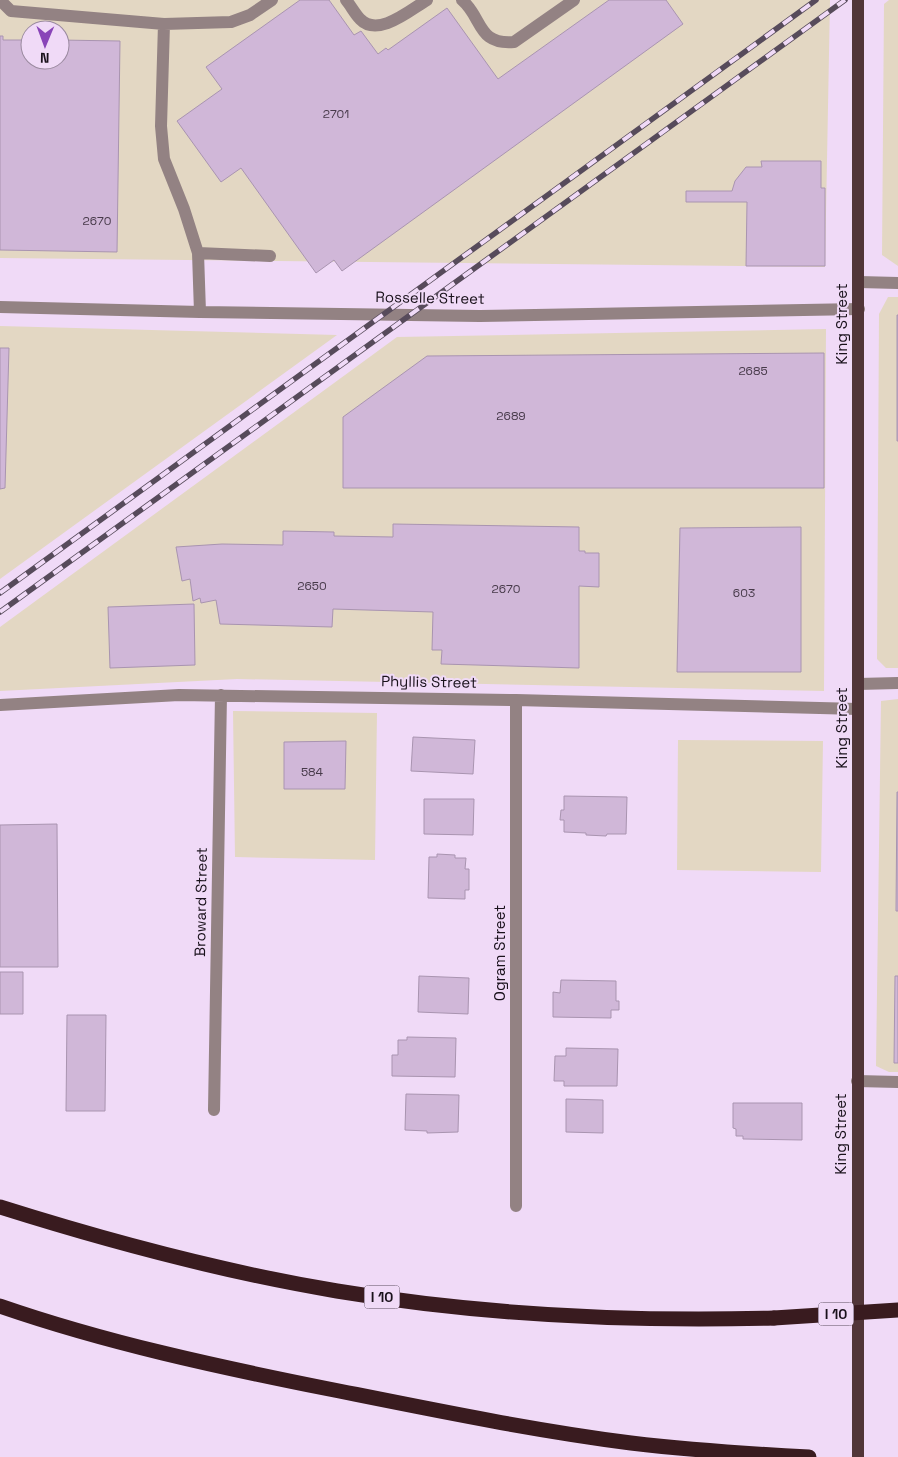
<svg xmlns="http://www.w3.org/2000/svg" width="898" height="1457" font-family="'Space Grotesk',sans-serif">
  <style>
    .commercial { fill: #e3d7c3; fill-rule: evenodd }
    .building { fill: #d0b7d8; stroke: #a994b0 }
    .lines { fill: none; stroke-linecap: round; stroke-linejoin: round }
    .minor { stroke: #938283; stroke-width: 12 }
    .major { stroke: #513538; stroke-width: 12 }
    .highway { stroke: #391b1f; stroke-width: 15 }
    .rail-casing { stroke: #574b5b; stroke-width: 5.5 }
    .rail { stroke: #f0daf7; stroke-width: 4; stroke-dasharray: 11; stroke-linecap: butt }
    .highway-bridge { stroke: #391b1f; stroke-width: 15 }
    .labels { text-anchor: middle; stroke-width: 4; stroke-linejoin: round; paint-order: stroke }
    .number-label { font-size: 12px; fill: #473a4a }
    .shield { fill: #f0daf7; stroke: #5a4d5d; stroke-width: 1 }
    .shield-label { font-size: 14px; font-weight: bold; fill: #19111b }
    .street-label { font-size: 15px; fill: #19111b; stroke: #f0daf7 }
  </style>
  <rect width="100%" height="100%" fill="#f0daf7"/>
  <path class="commercial" d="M0,0H830L825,267L0,258ZM30,30H60V60H30Z
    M889,0H898V266L882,255L884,4Z
    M888,297H898V668H886L877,659L879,314Z
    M0,326L337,335L0,579Z
    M826,329L824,691L237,679L0,691V627L397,337Z
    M898,699V1072H889L876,1066L881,701Z
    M233,711L377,713L375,860L235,857Z
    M678,740L823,741L821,872L677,870Z"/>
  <path class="building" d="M300,0H329L354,35L361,31L378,54L386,48L388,50L447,8L498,79L609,0H666L683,24L342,271L334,260L316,273L241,168L221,182L177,121L222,89L206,67Z
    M0,36H3V40H30V60H60V40L120,41L117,252L0,250Z
    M761,161H821V188H825V266H746L747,202H686V191H732L735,181L746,167H762Z
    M897,315H898V441H897Z
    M0,348H9L5,488L0,489Z
    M824,353V488H343V417L427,356Z
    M393,524L579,527V551H585V553H599V587L579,586V668L441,664L442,650H432L433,612L333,609L332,627L220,624L216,600L201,603L200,598L193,601L190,579L182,581L176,547L222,544L283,545V531L334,532V536L393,537Z
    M801,527V672H677L680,528Z
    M194,604L195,665L110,668L108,607Z
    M413,737L475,740L473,774L411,771Z
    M346,741L345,789H284V742Z
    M897,792H898V911H896Z
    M564,796L627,797L626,834H607L606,836L586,835V833L564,832V820H560L561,810H564Z
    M424,799H474L473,835L424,834Z
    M57,824L58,967H0V825Z
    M437,854L455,855V858H466L465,869H469V890H465V899L428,898L429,857H437Z
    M0,972H23V1014H0Z
    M419,976L469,978L468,1014L418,1012Z
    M895,976H898V1063H894Z
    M561,980L616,981V1001H619V1010H611V1018L553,1017V992L560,993Z
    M67,1015H106L105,1111H66Z
    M407,1037L456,1038L455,1077L392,1076V1055H398V1040H407Z
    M566,1048L618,1049L617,1086H564V1081H554L555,1056H566Z
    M406,1094L459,1095L458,1132L427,1133V1131L405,1130Z
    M566,1099L603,1100V1133L566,1132Z
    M733,1103H802V1140L743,1139V1136H736V1129L733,1128Z"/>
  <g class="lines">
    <path class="minor" d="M0,0L11,11L164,24L161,126L164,159L184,209L198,253L200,312
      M346,0C351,6 355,14 360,19C378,38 410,10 427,0
      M462,0C483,18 477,45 514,42L574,0
      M164,24L231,22L250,15L272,0
      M198,253L270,256
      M859,282L898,283
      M0,307L200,312L480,316L859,309
      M858,684L898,683
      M516,700V1206
      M0,705L179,695L516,700L858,709
      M857,1081L898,1082
      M214,1110L221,695"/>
    <path class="major" d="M858,1457V0"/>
    <path class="highway" d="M0,1207C111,1242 223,1272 337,1291C482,1315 628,1322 774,1318
      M0,1306C107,1343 219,1367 329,1389C429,1409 530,1430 631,1443C690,1450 750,1454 809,1457"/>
    <g class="rail-casing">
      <path id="rail" d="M0,593L816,0
        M0,612L845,0"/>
    </g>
    <use href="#rail" class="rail"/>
    <path class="highway-bridge" d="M774,1318L898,1310"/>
  </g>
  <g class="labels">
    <g class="number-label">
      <text x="336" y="118">2701</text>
      <text x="97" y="225">2670</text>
      <text x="753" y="375">2685</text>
      <text x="511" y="420">2689</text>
      <text x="312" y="590">2650</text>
      <text x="506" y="593">2670</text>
      <text x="744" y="597">603</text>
      <text x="312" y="776">584</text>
    </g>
    <g class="shield">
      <rect x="364.5" y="1285.5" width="35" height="23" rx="4"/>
      <rect x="818.5" y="1302.5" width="35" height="23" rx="4"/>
    </g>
    <g class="shield-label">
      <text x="382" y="1302">I 10</text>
      <text x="836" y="1319">I 10</text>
    </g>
    <g class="street-label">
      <text transform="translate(430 298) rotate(1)" y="5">Rosselle Street</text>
      <text transform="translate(842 324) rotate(-90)" y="5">King Street</text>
      <text transform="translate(429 682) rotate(1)" y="5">Phyllis Street</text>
      <text transform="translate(842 728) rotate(-90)" y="5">King Street</text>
      <text transform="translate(201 902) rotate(-89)" y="5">Broward Street</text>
      <text transform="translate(500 953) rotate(-90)" y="5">Ogram Street</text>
      <text transform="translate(841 1134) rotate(-90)" y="5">King Street</text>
    </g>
  </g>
  <g transform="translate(45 45) rotate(181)"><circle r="24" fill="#f0daf7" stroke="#9a8a9f"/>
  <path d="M0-4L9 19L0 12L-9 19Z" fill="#8944b8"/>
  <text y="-8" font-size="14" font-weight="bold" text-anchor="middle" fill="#19111b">N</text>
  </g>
</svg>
